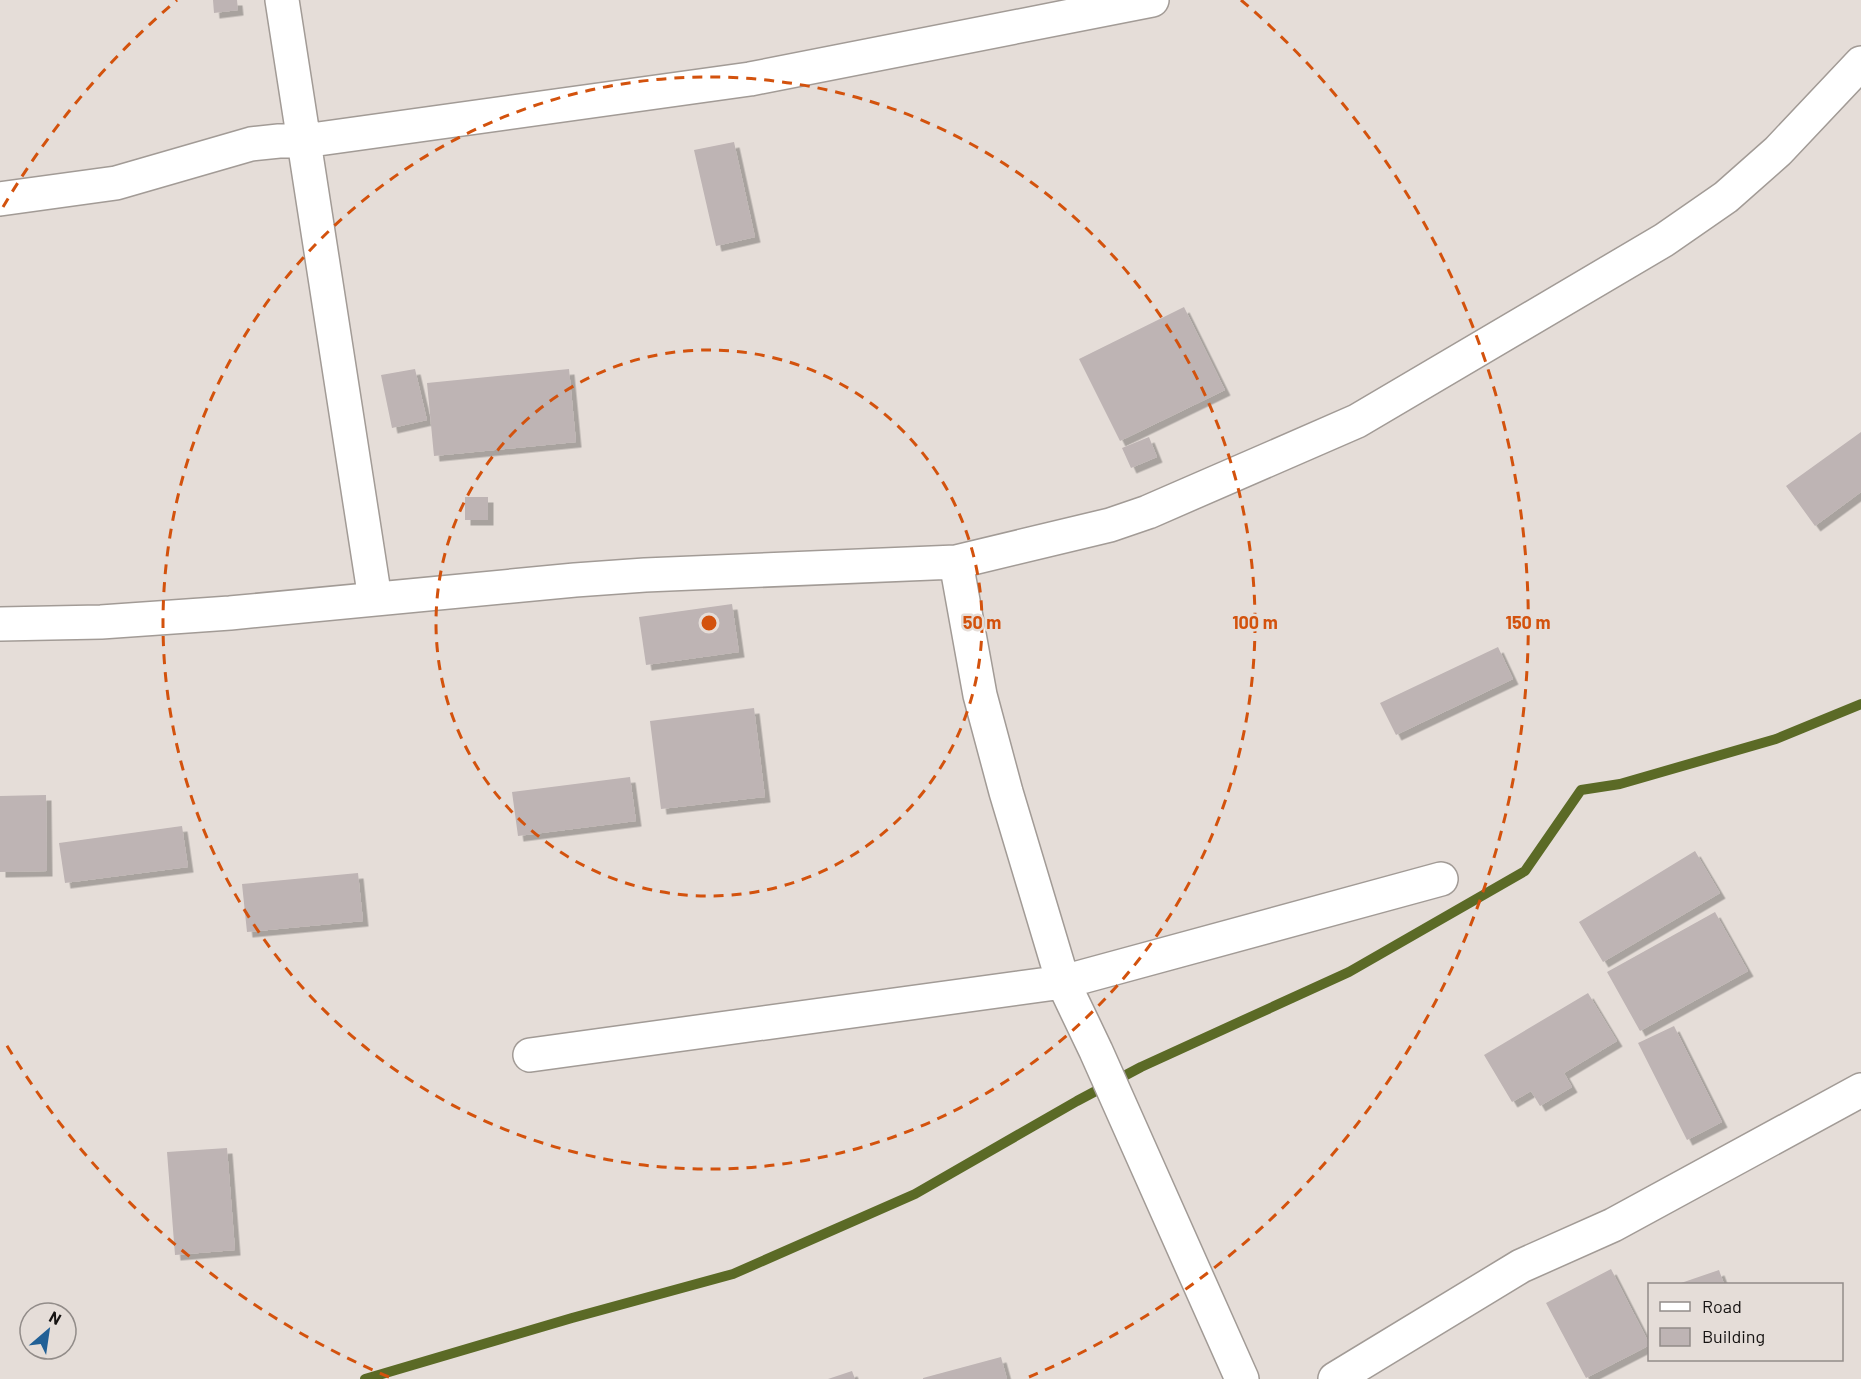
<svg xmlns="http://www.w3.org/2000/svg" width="1861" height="1379" font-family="Barlow,sans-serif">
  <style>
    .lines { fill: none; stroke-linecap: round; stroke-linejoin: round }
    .stream { stroke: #5b6a26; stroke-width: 10 }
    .building { fill: #beb4b4; filter: url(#shadow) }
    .minor-casing { stroke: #a29b96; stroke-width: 36 }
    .minor { stroke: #fff; stroke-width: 33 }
    .ring { fill: none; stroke: #d3520d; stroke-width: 3; stroke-dasharray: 10 8 }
    .centre { fill: #d3520d; stroke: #e5ddd8; stroke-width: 3 }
    .ring-label { font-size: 18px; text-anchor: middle; font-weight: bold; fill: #d3520d; stroke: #e5ddd8; stroke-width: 5; stroke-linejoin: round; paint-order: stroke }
  </style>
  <defs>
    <filter id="shadow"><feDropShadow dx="5.5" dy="5.5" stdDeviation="0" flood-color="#0004"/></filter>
  </defs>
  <rect width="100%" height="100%" fill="#e5ddd8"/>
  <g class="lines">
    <path class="stream" d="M365,1379L572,1318L733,1274L915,1194L1077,1101L1141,1067L1349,972L1525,871L1581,790L1620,784L1776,739L1861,704"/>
  </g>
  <path class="building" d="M213,0H237L238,10L214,13Z
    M734,142L755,237L716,246L694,150Z
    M1184,307L1225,390L1120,441L1079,359Z
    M415,369L427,420L392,428L381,375Z
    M569,369L576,442L434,456L427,383Z
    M1861,432V492L1815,526L1786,486Z
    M1149,437L1157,457L1131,468L1122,448Z
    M465,497H488V520H465Z
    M732,604L739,652L646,665L639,617Z
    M1498,647L1513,679L1396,735L1380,703Z
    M754,708L765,797L661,809L650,721Z
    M630,777L636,821L518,836L512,792Z
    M46,795L47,871L0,872V796Z
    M182,826L188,867L65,883L59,843Z
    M1695,851L1720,893L1603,962L1579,922Z
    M358,873L363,921L247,932L242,884Z
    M1715,912L1748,971L1640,1031L1607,972Z
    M1588,993L1617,1041L1564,1073L1572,1087L1540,1106L1531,1091L1512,1102L1484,1055Z
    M1674,1026L1722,1122L1687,1140L1638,1043Z
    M227,1148L235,1250L175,1255L167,1152Z
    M1611,1269L1650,1345L1586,1378L1546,1303Z
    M1719,1270L1724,1284H1681V1283Z
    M1001,1357L1007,1379H923V1378Z
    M852,1371L855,1379H828Z"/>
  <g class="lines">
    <g class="minor-casing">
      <path id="minor" d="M282,0L375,599
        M0,199L116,183L251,144L279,141H304L750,79L1152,0
        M956,562L980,695L1006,792L1063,982L1096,1051L1242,1379
        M0,624L101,622L230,613L575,580L645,575L956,562L1110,525L1148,512L1357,421L1664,240L1726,197L1778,151L1861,63
        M530,1055L1063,982L1441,879
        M1335,1379L1521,1266L1613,1225L1861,1090"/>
    </g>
    <use href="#minor" class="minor"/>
  </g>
  <g class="ring">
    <circle cx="709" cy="623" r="273"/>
    <circle cx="709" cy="623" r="546"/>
    <path d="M389 1377A819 819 0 0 1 3 1039M3 207A819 819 0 0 1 177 0M1241 0A819 819 0 0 1 1029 1377"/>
  </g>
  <circle cx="709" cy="623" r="9" class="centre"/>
  <g class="ring-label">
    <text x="982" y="629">50 m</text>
    <text x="1255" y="629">100 m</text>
    <text x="1528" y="629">150 m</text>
  </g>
  <rect x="1648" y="1283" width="195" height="78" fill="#e5ddd8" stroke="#928c89" stroke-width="1.5"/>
  <rect x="1660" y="1302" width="30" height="9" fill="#ffffff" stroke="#928c89" stroke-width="1.5"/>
  <text x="1702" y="1313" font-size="18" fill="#161312">Road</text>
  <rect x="1660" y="1328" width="30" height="18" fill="#beb4b4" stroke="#928c89" stroke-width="1.5"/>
  <text x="1702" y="1343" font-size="18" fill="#161312">Building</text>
  <g transform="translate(48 1331) rotate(29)"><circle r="28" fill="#e5ddd8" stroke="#928c89" stroke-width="1.5"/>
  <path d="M0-4.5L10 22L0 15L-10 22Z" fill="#216096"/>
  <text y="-9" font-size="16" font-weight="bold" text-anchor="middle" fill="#161312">N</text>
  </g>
</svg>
